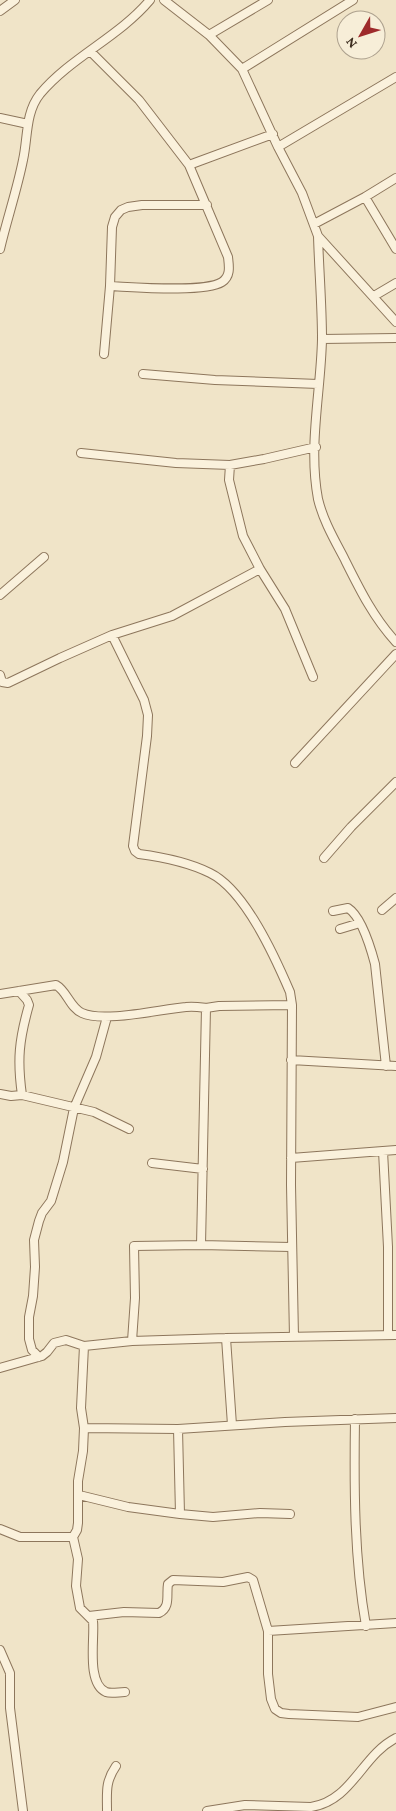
<svg xmlns="http://www.w3.org/2000/svg" width="396" height="1811" font-family="'Crimson Pro',serif">
  <style>
    .lines { fill: none; stroke-linecap: round; stroke-linejoin: round }
    .minor-casing { stroke: #8d765c; stroke-width: 10 }
    .minor { stroke: #faf1dc; stroke-width: 8 }
  </style>
  <rect width="100%" height="100%" fill="#f0e4c8"/>
  <g class="lines">
    <g class="minor-casing">
      <path id="minor" d="M164,0L209,35L242,69L278,147L302,193L318,236C319,270 322,305 322,339C321,391 308,446 318,499C323,520 334,539 344,558C359,588 373,617 396,642
        M0,11L15,0
        M209,35L268,0
        M90,51L139,100L189,165
        M242,69L353,0
        M0,118L28,124
        M278,147L396,77
        M365,197L396,249
        M314,224L365,197L396,178
        M318,236L396,322
        M0,249C7,219 17,190 23,160C28,138 25,113 40,94C71,57 119,37 150,0
        M110,286C133,287 205,293 222,282C231,276 229,266 228,257L189,165L273,134
        M374,296L396,283
        M322,339L396,338
        M104,354L110,286L112,227L115,217L121,210L128,207L142,205H207
        M143,374L215,380L318,384
        M81,453L176,463L230,465L264,459L316,447
        M230,465L229,480L243,536L260,569L285,609L313,677
        M0,595L44,557
        M112,635L144,700L148,715L147,736L133,846L135,851L139,854C162,857 188,862 210,873C245,890 275,957 290,992L292,1005L291,1185L294,1337
        M0,675L2,682L8,683L60,658L112,635L172,616L260,569
        M295,763L396,654
        M324,858L351,827L396,782
        M382,910L396,898
        M333,911L348,908C362,917 371,949 375,964L386,1066
        M340,929L360,923
        M19,991L27,1000L29,1005C19,1040 17,1060 22,1095
        M0,994L56,985C67,991 70,1008 82,1013C104,1023 161,1009 186,1007C193,1006 199,1007 206,1008
        M291,1060L396,1066
        M0,1094L11,1096L22,1095L94,1112L129,1129
        M383,1151L388,1247V1335
        M291,1158L396,1150
        M152,1163L203,1169
        M201,1245L206,1008L219,1006L292,1005
        M226,1338L232,1425
        M132,1341L135,1298L134,1246L201,1245L291,1247
        M84,1346L81,1408L84,1428L83,1451L78,1481V1523L77,1530L73,1537L78,1559L76,1586L80,1608L93,1621C95,1638 86,1683 106,1692C111,1694 119,1692 125,1692
        M39,1357L32,1350L29,1339V1317L33,1296L35,1267L34,1240L39,1221L42,1213L51,1201L63,1162L74,1108L96,1057L107,1017
        M0,1368L42,1356L47,1352L54,1343L66,1340L84,1346L132,1341L226,1338L396,1335
        M355,1419C354,1487 354,1558 366,1626
        M84,1428L178,1429L285,1422L396,1418
        M178,1429L180,1514
        M79,1495L128,1507L180,1514L213,1517L260,1513L290,1514
        M0,1529L20,1537H73
        M89,1616L124,1612L159,1613C171,1607 166,1595 168,1584L173,1580L223,1582L248,1577L253,1580L268,1631V1674L271,1699L275,1709L281,1713L289,1714L358,1717L396,1707
        M268,1631L396,1623
        M0,1650L10,1673V1708L23,1811
        M107,1811C107,1792 105,1782 116,1766
        M207,1811L245,1805L311,1807C352,1801 362,1755 396,1738"/>
    </g>
    <use href="#minor" class="minor"/>
  </g>
  <g transform="translate(361 35) rotate(231)"><circle r="24" fill="#f7eed8" stroke="#ada18e"/>
  <path d="M0-4L9 19L0 12L-9 19Z" fill="#9e2a2b"/>
  <text y="-8" font-size="14" font-weight="bold" text-anchor="middle" fill="#3d2e20">N</text>
  </g>
</svg>
